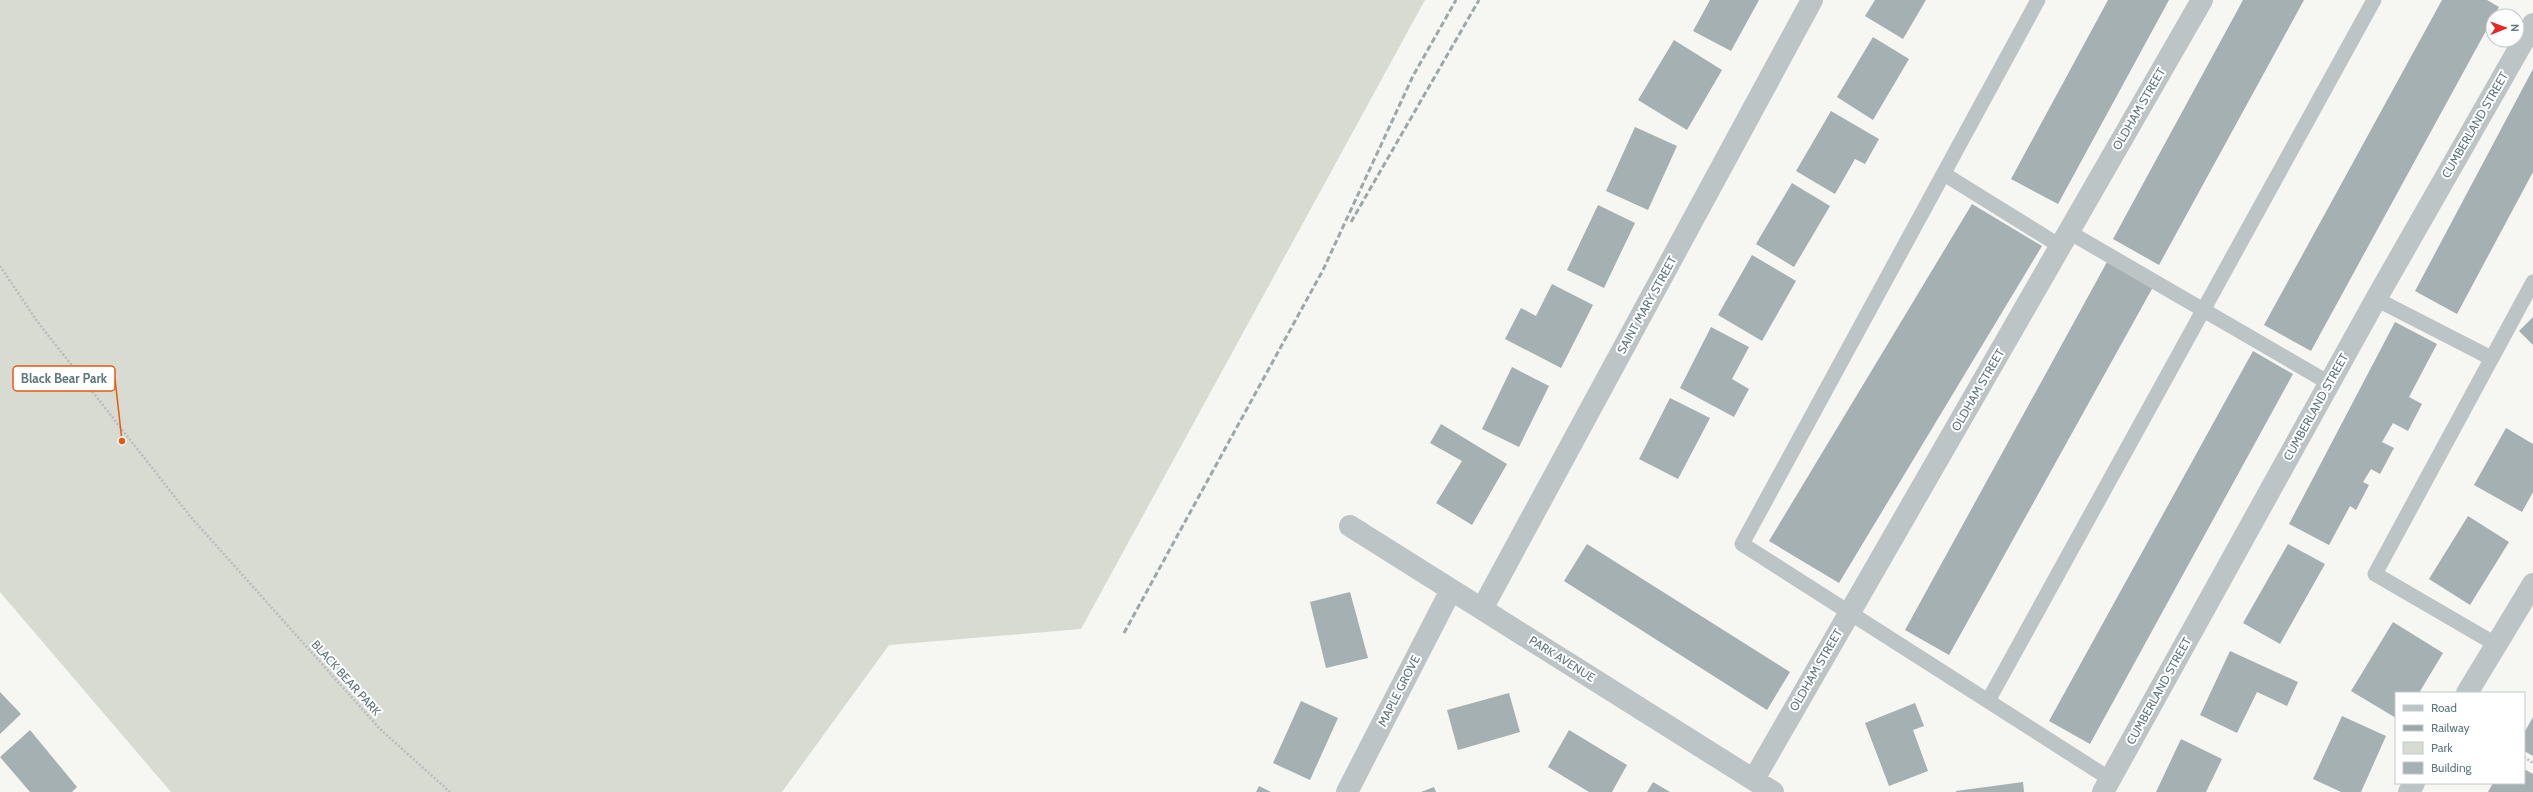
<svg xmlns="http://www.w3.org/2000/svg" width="2533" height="792" font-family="Cabin,sans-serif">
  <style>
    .green { fill: #d7dbd2 }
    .building { fill: #a4b0b2 }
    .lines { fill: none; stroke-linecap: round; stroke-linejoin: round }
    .path { stroke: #b7bcbe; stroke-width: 2.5; stroke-dasharray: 2 2; stroke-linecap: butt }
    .lane { stroke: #bdc4c6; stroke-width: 15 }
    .street { stroke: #bdc4c6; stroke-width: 22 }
    .rail { stroke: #9ca7aa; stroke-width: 3; stroke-dasharray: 6 3; stroke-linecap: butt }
    .labels { text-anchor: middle; stroke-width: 4; stroke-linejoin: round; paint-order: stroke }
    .street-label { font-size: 12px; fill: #61787e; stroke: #fff }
    .leader { fill: none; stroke: #e8590c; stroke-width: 1.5 }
    .callout-dot { fill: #e8590c; stroke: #fff; stroke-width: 1.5 }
    .callout { fill: #fff; stroke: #e8590c; stroke-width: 1.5 }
    .callout-label { font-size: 13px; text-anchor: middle; font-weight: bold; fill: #61787e }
  </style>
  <rect width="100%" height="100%" fill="#f6f6f3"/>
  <path class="green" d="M0,0H1425L1081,629L889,645L782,792H171L0,592Z"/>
  <path class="building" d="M1710,0H1759L1731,51L1693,31Z
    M1875,0H1926L1903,39L1865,16Z
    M2108,0H2169L2058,204L2011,179Z
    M2243,0H2304L2159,265L2113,239Z
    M2442,0H2487L2499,7L2311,351L2264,325Z
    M1873,37L1909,59L1873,120L1837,97Z
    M1674,40L1722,70L1687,130L1638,100Z
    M2533,69V172L2457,314L2415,291Z
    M1831,111L1879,139L1865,164L1855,159L1835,194L1796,171Z
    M1635,127L1677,146L1648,210L1606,191Z
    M1792,183L1830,206L1794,267L1756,244Z
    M1972,204L2042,246L1839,583L1769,541Z
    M1598,205L1635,223L1604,288L1567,270Z
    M1752,255L1796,281L1762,341L1718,315Z
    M2107,262L2153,287L1949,655L1905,630Z
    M1552,284L1593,305L1561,368L1505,339L1521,308L1536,316Z
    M2533,317V345L2519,331Z
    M2395,322L2437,344L2409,397L2422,404L2408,431L2393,423L2382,442L2394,448L2380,474L2371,469L2363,482L2369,485L2356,510L2350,506L2329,545L2289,524Z
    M1711,327L1749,347L1732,379L1749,389L1734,417L1680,388Z
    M2253,351L2293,374L2090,744L2049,721Z
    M1512,367L1549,386L1519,447L1482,429Z
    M1670,398L1710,418L1678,479L1639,459Z
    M1441,424L1507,464L1472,525L1436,503L1462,461L1430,443Z
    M2506,428L2533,444V492L2522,512L2474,485Z
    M2468,516L2509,542L2470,605L2429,579Z
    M1587,544L1790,672L1767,710L1564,581Z
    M2288,544L2325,564L2280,644L2243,623Z
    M1350,592L1368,658L1326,668L1310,602Z
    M2393,622L2443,653L2419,693H2396V718L2351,691Z
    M2230,651L2298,682L2287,706L2257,692L2237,733L2200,715Z
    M0,692L21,714L0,734Z
    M1509,693L1520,732L1458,750L1447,710Z
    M1301,701L1338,718L1310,780L1273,763Z
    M1915,703L1924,726L1913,730L1928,771L1889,786L1865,723Z
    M2342,716L2386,736L2361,792H2341L2313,779Z
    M2533,717V756L2524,751V733Z
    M30,730L77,787L72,792H30L0,757Z
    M1569,730L1627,765L1612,792H1589L1548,767Z
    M2181,739L2222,759L2206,792H2156Z
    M2524,769L2533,774V792H2488L2493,783H2524Z
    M1653,782L1670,792H1647Z
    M2023,782L2024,792H1956V791Z
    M1259,786L1271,792H1256Z
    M1434,787L1436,792H1421Z"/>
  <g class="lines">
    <path class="path" d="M0,266L37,321L189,515L380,729L450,792
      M2524,757L2533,763"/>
    <path class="lane" d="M2038,0L1742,544L2110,779
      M1944,174L2060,246
      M2069,232L2329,383
      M2376,299L2491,358
      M2497,645L2375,574L2533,282
      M1988,701L2374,0"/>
    <path class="street" d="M1350,526L1773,792
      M1482,609L1812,0
      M2467,693L2533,584
      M1754,779L2202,0
      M1347,792L1451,590
      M2103,792L2376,299L2533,24
      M2409,792L2414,783"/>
    <path class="rail" d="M1351,222L1479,0
      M1124,633L1323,270L1413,76L1456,0"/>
  </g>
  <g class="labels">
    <g class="street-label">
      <text transform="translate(2139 109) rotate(-60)" y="4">OLDHAM STREET</text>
      <text transform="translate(2475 125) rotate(-60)" y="4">CUMBERLAND STREET</text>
      <text transform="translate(1647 305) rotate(-61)" y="4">SAINT MARY STREET</text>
      <text transform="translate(1978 390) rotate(-60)" y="4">OLDHAM STREET</text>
      <text transform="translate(2316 407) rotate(-61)" y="4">CUMBERLAND STREET</text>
      <text transform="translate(1562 659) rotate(32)" y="4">PARK AVENUE</text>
      <text transform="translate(1816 670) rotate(-60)" y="4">OLDHAM STREET</text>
      <text transform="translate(346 678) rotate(48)" y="4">BLACK BEAR PARK</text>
      <text transform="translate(1399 691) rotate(-63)" y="4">MAPLE GROVE</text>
      <text transform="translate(2159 691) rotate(-61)" y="4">CUMBERLAND STREET</text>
    </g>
  </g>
  <path class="leader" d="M122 441L115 379"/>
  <circle class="callout-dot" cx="122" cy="441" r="4"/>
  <rect class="callout" x="13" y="366" width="102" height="25" rx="4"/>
  <g class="callout-label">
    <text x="64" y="383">Black Bear Park</text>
  </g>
  <rect x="2395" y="692" width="130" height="92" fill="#ffffff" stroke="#c0c9cb"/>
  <rect x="2403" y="705" width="20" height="6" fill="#bdc4c6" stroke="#c0c9cb"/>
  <text x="2431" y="712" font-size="12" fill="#61787e">Road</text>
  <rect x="2403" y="725" width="20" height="6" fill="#9ca7aa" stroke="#c0c9cb"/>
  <text x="2431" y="732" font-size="12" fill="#61787e">Railway</text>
  <rect x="2403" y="742" width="20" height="12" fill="#d7dbd2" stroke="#c0c9cb"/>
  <text x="2431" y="752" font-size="12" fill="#61787e">Park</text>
  <rect x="2403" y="762" width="20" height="12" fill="#a4b0b2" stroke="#c0c9cb"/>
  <text x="2431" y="772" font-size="12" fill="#61787e">Building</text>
  <g transform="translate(2505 28) rotate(89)"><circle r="19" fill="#ffffff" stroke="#c0c9cb"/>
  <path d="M0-3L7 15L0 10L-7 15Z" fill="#e62923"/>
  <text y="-6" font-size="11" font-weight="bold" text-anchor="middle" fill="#61787e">N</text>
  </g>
</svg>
